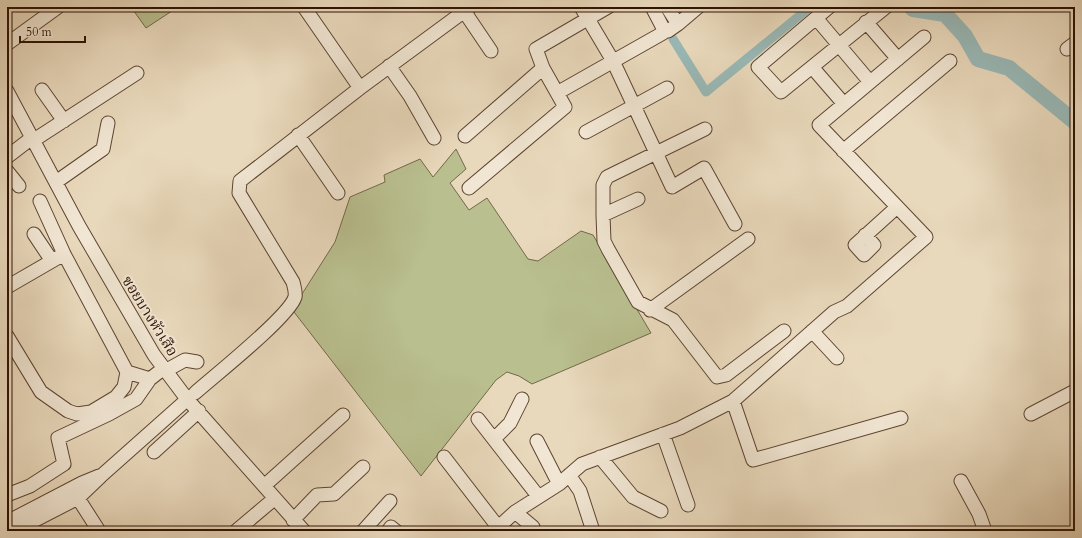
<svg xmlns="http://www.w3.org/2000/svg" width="1082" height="538" font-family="Cardo,'Noto Serif Thai',serif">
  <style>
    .green { fill: #b9bf8f; stroke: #74684a }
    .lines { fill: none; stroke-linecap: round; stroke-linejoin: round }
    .canal { stroke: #99b9b7; stroke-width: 9 }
    .river { stroke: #99b9b7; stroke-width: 16 }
    .minor-casing { stroke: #5d4432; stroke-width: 15 }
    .minor { stroke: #f1e6d3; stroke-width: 13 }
    .labels { text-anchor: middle; stroke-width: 4; stroke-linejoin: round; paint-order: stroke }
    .street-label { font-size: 15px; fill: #2e1204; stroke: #f1e6d3 }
  </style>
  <rect width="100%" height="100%" fill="#e9d9bc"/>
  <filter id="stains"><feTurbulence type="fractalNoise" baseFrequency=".005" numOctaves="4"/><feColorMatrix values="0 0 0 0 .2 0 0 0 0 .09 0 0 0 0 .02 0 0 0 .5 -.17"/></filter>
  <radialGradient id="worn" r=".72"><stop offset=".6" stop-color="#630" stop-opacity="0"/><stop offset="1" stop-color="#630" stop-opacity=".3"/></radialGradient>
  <path class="green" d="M131,7H178L146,28Z
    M456,149L466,169L450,183L469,210L487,198L528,259L538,261L581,231L593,235L651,333L532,384L519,376L507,372L496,380L421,476L294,312L302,294L335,242L350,197L385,182L384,175L420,159L433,177Z"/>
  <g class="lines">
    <path class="canal" d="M673,39L706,92L810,7"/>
    <path class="river" d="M911,7L913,9L945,14L965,36L978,59L1009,68L1075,122"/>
    <g class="minor-casing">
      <path id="minor" d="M304,7L360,88
        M581,7L613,61L672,187L704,168L735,224
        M667,7L678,24L668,31
        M829,7L758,67L781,92L886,7
        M464,11L491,51
        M816,18L870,82
        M866,22L898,59
        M678,24L698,7
        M7,44L58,7
        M1067,49L1075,43
        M389,66L410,96L434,138
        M812,67L844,104
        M42,90L64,121
        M7,91L79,226L154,355L187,399L304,531
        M557,93L663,33V28L652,7
        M705,129L607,177L603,185V215L604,241L608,249L638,302L673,320L717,377L726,375L784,331
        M586,132L667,88
        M298,135L338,193
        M465,136L543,68
        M34,140L137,73
        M843,151L950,61
        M7,157L33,137
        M7,171L19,186
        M56,182L103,149L108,123
        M469,188L565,107L543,68L536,49L608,7
        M40,201L64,254L127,372L150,379
        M603,215L638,199
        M34,234L52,261
        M865,235L874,245L864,255L855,245L897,207
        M7,287L64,254
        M650,310L748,239
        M812,331L837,358
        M7,336L41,392L68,411L77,414L91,412L116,397L124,387L127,372
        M165,371L185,360L197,362
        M195,393C214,376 289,317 295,297C296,292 294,286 293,282L239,193L240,181L360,88L470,7
        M733,401L753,460L901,418
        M1031,414L1075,391
        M478,419L538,496
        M663,434L688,505
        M494,439L510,423L522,399
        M537,441L559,484
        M154,452L199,411
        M444,457L498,527
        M600,457L633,497L661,511
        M569,475L580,491L593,531
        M961,481L979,514L985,531
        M264,486L343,415
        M74,492L99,531
        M7,495L30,486L64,464L58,438L109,414L136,399L150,379L164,368
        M515,512L533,527V531
        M293,520L317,495L334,494L363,467
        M7,522L82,483L99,476
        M14,531L78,498L101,476L191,396
        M236,531L274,499
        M363,531L390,501
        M388,531L391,527L396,531
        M494,531L515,512L559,484L582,464L680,428L733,401L834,312L847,306L926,237L819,125L924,37"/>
    </g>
    <use href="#minor" class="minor"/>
  </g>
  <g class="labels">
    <g class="street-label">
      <text transform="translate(150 316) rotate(58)" y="5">ซอยบางหัวเสือ</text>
    </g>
  </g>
  <rect width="1082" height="538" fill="none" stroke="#e9d9bc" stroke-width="24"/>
  <rect x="8" y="8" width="1066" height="522" fill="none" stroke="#2e1204" stroke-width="2"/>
  <rect x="12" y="12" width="1058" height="514" fill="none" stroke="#2e1204"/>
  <path d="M20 36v6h65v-6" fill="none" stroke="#2e1204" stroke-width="2"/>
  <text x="26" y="36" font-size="12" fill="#2e1204" stroke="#f1e6d3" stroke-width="3" paint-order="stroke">50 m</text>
  <rect width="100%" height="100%" filter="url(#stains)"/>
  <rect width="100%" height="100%" fill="url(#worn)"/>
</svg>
